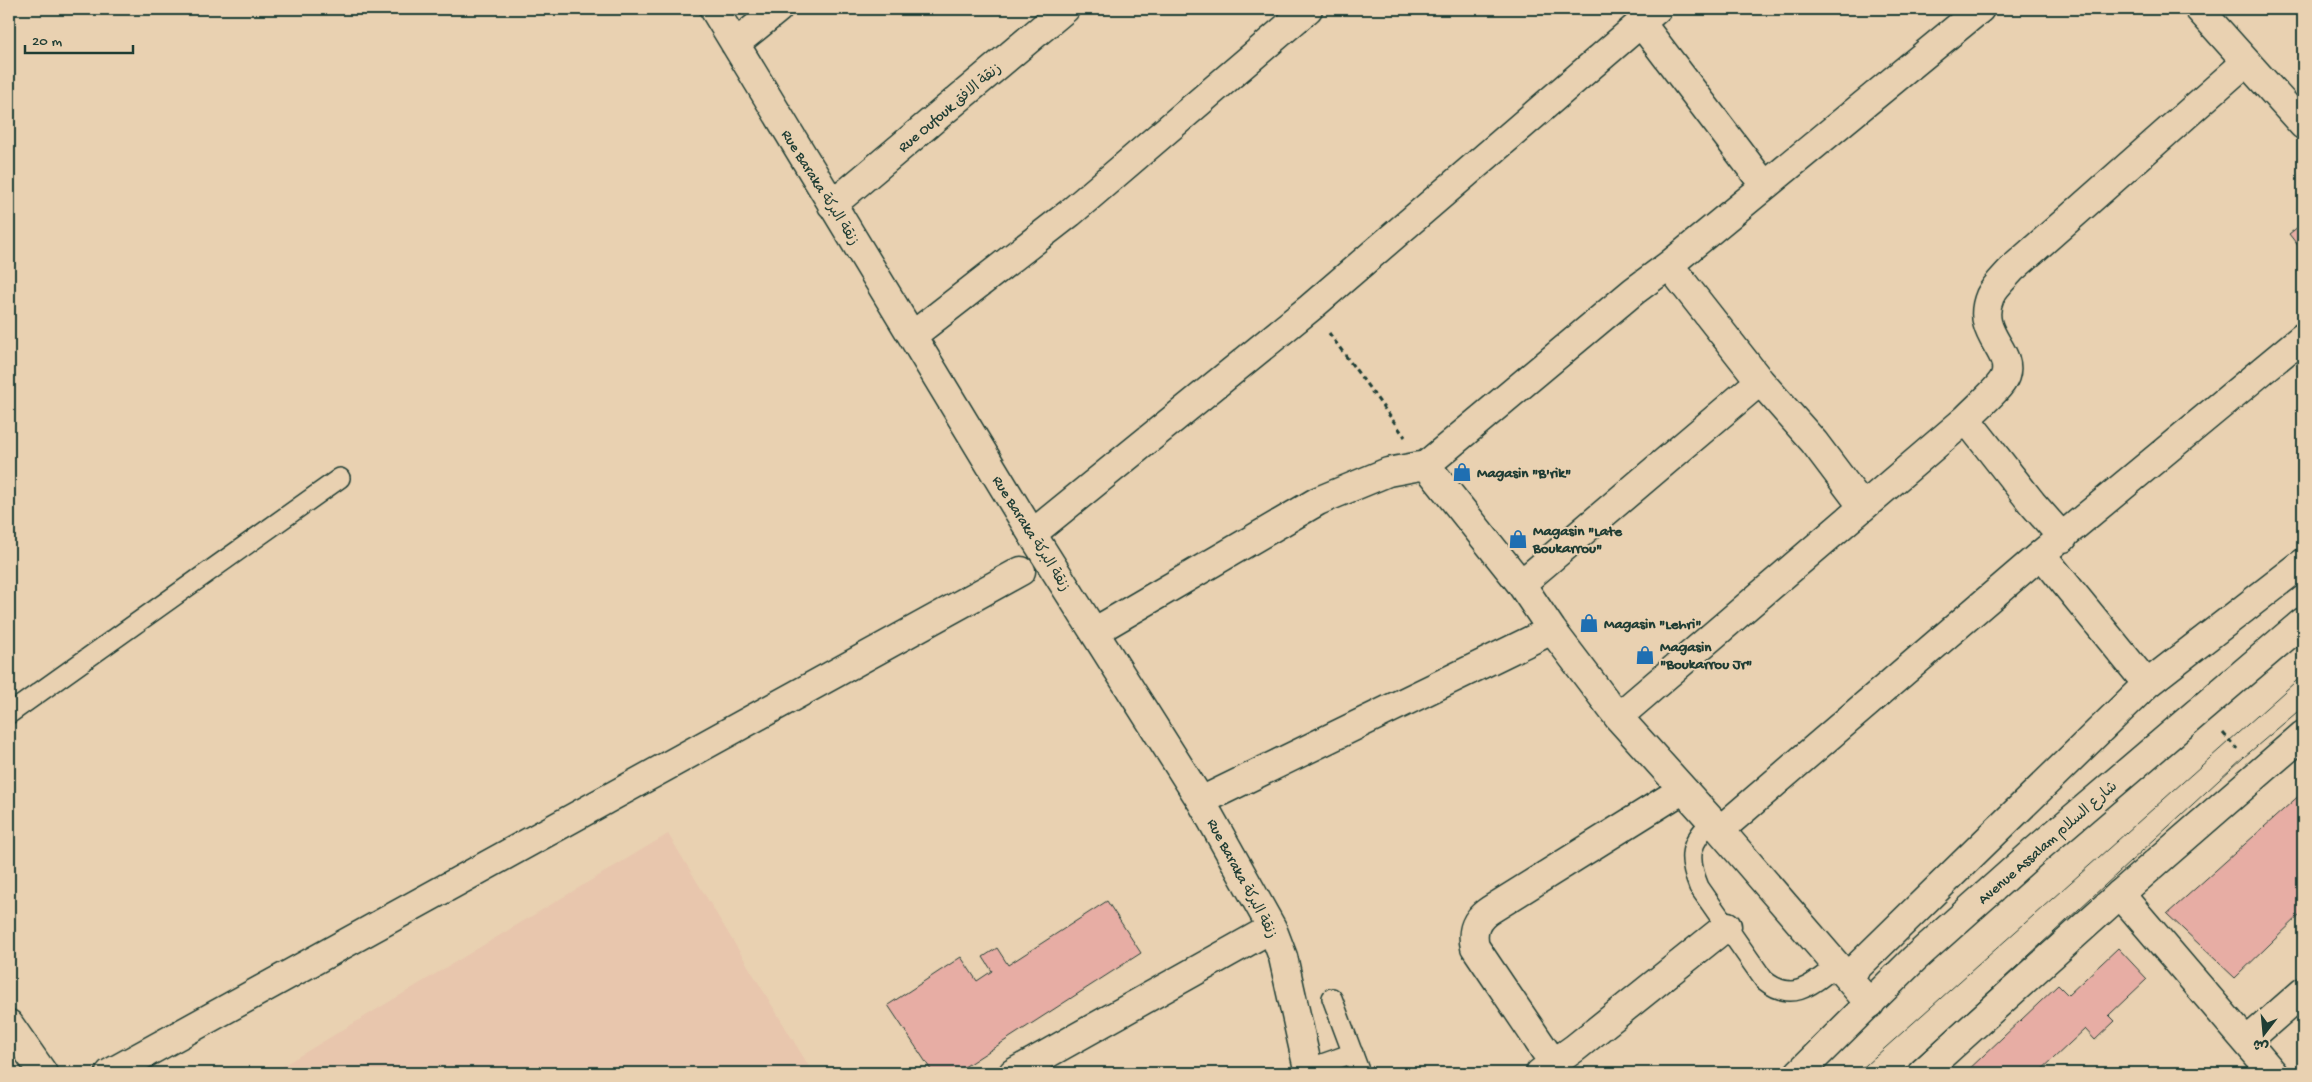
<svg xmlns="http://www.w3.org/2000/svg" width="2312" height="1082" font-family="'Gochi Hand','Playpen Sans Arabic',sans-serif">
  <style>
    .built { fill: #e8c6ad }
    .building { fill: #e7ada4; stroke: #1f3d34 }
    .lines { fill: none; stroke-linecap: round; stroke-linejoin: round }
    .lane-casing { stroke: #1f3d34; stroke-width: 22 }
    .street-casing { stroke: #1f3d34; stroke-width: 31 }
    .secondary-casing { stroke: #1f3d34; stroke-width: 31 }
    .path { stroke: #1f3d34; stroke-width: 3; stroke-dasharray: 5 4; stroke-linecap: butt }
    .lane { stroke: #e9d1b1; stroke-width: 19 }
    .street { stroke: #e9d1b1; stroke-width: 28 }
    .secondary { stroke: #e9d1b1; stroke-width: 28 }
    .tram { stroke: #1f3d34; stroke-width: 1 }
    .labels { text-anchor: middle; stroke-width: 4; stroke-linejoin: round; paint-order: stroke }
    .street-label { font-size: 15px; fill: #1f3d34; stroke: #e9d1b1 }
    .poi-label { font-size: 15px; font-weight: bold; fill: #1f3d34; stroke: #e9d1b1; text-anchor: start }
  </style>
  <rect width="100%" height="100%" fill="#e9d1b1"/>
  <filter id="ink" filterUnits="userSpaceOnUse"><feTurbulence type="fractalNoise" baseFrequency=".02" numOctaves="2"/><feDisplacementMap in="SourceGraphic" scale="10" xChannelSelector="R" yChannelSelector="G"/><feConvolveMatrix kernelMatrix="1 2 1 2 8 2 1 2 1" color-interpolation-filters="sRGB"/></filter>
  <g filter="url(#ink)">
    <path class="built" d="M668,834L813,1073H271Z"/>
    <path class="building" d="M2303,223V252L2289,234Z
      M2303,792V912L2235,978L2167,914Z
      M1107,901L1141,953L955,1073H933L888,1005L961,957L977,981L992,971L983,957L997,948L1008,965Z
      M2118,948L2147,979L2109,1015L2115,1021L2095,1040L2085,1029L2038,1073H1965L2058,985L2068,995Z"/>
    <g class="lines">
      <g class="lane-casing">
        <path id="lane" d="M9,714L340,478
          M1712,821C1689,843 1687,858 1699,887L1764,980C1793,1004 1813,984 1837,965
          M1332,998L1360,1073
          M1308,1069L1353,1053"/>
      </g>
      <g class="street-casing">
        <path id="street" d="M714,9L1032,534L1201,801L1272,928L1283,957L1309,1073
          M2199,9L2303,125
          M1641,23L1765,186
          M735,44L778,9
          M832,205L1065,9
          M1669,265L1760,381
          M912,336L1070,213L1308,9
          M1966,419L2032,503L2063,538
          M1426,465L1521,584L1552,630L1618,717L1720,830L1870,1004
          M1032,534L1310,308L1657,9
          M2041,554L2147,684
          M1521,584L1760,381L1814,442L1863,507
          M1094,632L1318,501L1388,472L1426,465L1634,291L1669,265L1980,9
          M1618,717L1966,419C1975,409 2001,388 2005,376C2014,350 1974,334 1990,296C1995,286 2005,277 2012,269L2246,62
          M1201,801L1552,630
          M1720,830L2041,554L2303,337
          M2120,894L2273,1073
          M1847,977L2147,684L2303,563
          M2247,1041L2303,992
          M1554,1064L1475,947C1471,931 1476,919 1490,910L1682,790
          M110,1073L1021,571
          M1013,1073L1272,928
          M1540,1073L1575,1048L1727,926"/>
      </g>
      <g class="secondary-casing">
        <path id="secondary" d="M9,1024L43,1073
          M1799,1073L1914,959L2036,850L2303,622
          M1922,1073L2120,894L2303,735"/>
      </g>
      <path class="path" d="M1329,333L1405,437
        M2223,733L2237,749"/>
      <use href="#lane" class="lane"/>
      <use href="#street" class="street"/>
      <use href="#secondary" class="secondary"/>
      <path class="tram" d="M1857,1073L2303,675
        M1901,1073L2244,757L2303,707"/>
    </g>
  </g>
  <defs>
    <g id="shop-bare" transform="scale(1.5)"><path d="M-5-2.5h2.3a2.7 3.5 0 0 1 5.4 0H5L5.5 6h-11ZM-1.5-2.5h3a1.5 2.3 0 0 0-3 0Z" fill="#1f6fb2" stroke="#e9d1b1" stroke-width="2.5" paint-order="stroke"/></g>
  </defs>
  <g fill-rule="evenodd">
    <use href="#shop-bare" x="1462" y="472"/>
    <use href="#shop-bare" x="1518" y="539"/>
    <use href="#shop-bare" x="1589" y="623"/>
    <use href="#shop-bare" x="1645" y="655"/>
  </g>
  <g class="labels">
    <g class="street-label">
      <text transform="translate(949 107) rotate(-40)" y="5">Rue Oufouk زنقة الافق</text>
      <text transform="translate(821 187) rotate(58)" y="5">Rue Baraka زنقة البركة</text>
      <text transform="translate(1032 533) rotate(58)" y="5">Rue Baraka زنقة البركة</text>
      <text transform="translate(2047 842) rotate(-41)" y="5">Avenue Assalam شارع السلام</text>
      <text transform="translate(1243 878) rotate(62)" y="5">Rue Baraka زنقة البركة</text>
    </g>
    <g class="poi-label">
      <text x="1477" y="477">Magasin "B'rik"</text>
      <text x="1533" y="535">Magasin "Late<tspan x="1533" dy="17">Boukarrou"</tspan></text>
      <text x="1604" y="628">Magasin "Lehri"</text>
      <text x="1660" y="651">Magasin<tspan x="1660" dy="17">"Boukarrou Jr"</tspan></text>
    </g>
  </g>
  <rect width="2312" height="1082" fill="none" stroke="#e9d1b1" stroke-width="30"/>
  <rect x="15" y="15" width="2282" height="1052" fill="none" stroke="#1f3d34" stroke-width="2" filter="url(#ink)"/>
  <g transform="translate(2264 1034) rotate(196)" stroke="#e9d1b1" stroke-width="4" paint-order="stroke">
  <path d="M0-4L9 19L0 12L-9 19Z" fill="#1f3d34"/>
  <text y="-8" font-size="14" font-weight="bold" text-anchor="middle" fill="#1f3d34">ش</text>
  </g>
  <path d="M25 45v8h108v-8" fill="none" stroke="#1f3d34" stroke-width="2.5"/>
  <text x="32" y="45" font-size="15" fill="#1f3d34" stroke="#e9d1b1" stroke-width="4" paint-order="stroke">20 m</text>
</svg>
